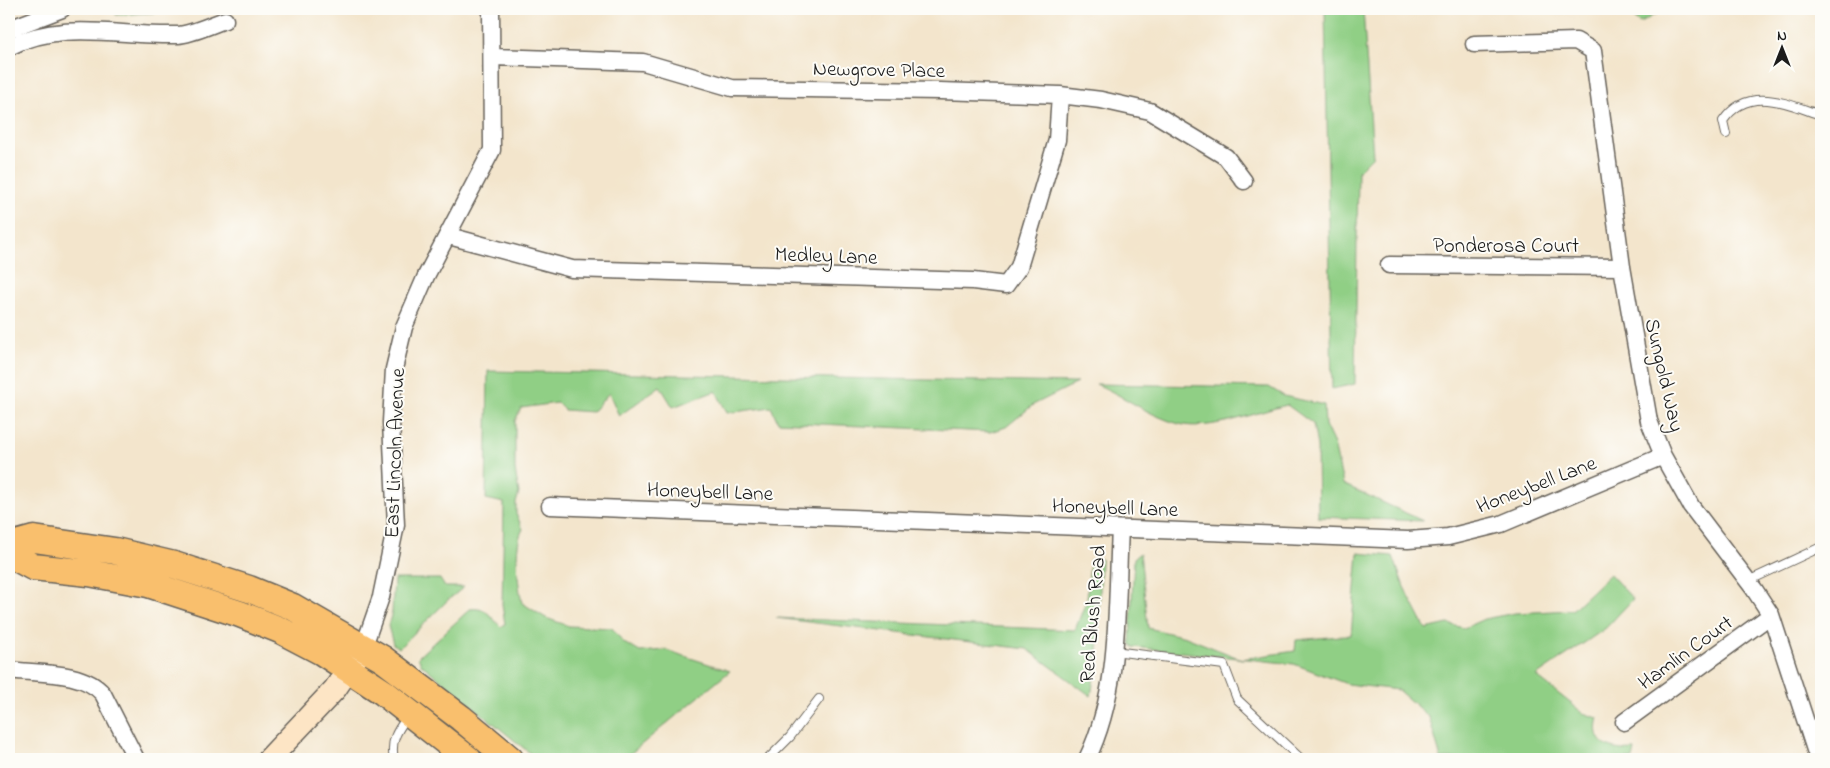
<svg xmlns="http://www.w3.org/2000/svg" width="1830" height="768" font-family="'Indie Flower',sans-serif">
  <style>
    .green { fill: #90cf85; stroke: #567650 }
    .lines { fill: none; stroke-linecap: round; stroke-linejoin: round }
    .lane-casing { stroke: #67625a; stroke-width: 10 }
    .street-casing { stroke: #67625a; stroke-width: 19 }
    .secondary-casing { stroke: #67625a; stroke-width: 25 }
    .primary-casing { stroke: #67625a; stroke-width: 29 }
    .lane { stroke: #fff; stroke-width: 8 }
    .street { stroke: #fff; stroke-width: 16 }
    .secondary { stroke: #fde5c5; stroke-width: 22 }
    .primary { stroke: #f9bf6d; stroke-width: 26 }
    .labels { text-anchor: middle; stroke-width: 4; stroke-linejoin: round; paint-order: stroke }
    .street-label { font-size: 21px; fill: #1c1c1c; stroke: #fdfcf7 }
  </style>
  <rect width="100%" height="100%" fill="#fdfcf7"/>
  <filter id="ink" filterUnits="userSpaceOnUse"><feTurbulence type="fractalNoise" baseFrequency=".02" numOctaves="2"/><feDisplacementMap in="SourceGraphic" scale="10" xChannelSelector="R" yChannelSelector="G"/><feConvolveMatrix kernelMatrix="1 2 1 2 8 2 1 2 1" color-interpolation-filters="sRGB"/></filter>
  <filter id="wash" filterUnits="userSpaceOnUse"><feTurbulence type="fractalNoise" baseFrequency=".0096" numOctaves="4" result="noise"/><feDisplacementMap in="SourceGraphic" scale="20" xChannelSelector="R" yChannelSelector="G"/><feGaussianBlur stdDeviation="1.12" result="paint"/><feColorMatrix in="noise" values="0 0 0 0 0 0 0 0 0 0 0 0 0 0 0 0 0 1.4 0 .05"/><feComposite in="paint" operator="in"/></filter>
  <g filter="url(#wash)">
    <rect width="100%" height="100%" fill="#f3e5cc"/>
    <path class="green" d="M116,9H217L116,15Z
      M1325,9H1363L1373,156L1358,171L1355,384L1332,389Z
      M1612,9H1665L1640,23L1623,11Z
      M488,371L1077,383L1033,405L1006,427L990,432L778,422L771,407L727,413L716,391L673,407L660,386L619,416L609,393L592,412L564,410L557,403L521,408L515,421V470L519,493L516,503V514L523,529C513,546 518,584 522,603L546,618L569,626L612,628L624,643L640,652L666,650L730,671L624,759H537L421,664L418,657L470,609C487,607 490,616 501,627L505,624L502,605L504,503L486,499Z
      M1096,384L1269,387L1284,396L1324,405L1325,425L1334,444L1343,484L1423,521L1318,517L1317,446L1313,424L1287,405C1257,412 1209,432 1179,424C1149,416 1124,396 1096,384Z
      M1140,553L1148,628L1186,637L1241,659L1295,651L1296,640L1351,635L1358,553L1393,556L1404,587L1426,629L1448,624L1464,628L1484,619L1515,613L1572,610L1610,574L1633,599L1606,628L1536,676L1583,713L1598,718C1590,745 1613,752 1635,750L1633,759H1598L1593,757L1591,759H1441L1429,717L1398,690L1347,684L1294,664L1133,647L1130,643L1134,558Z
      M1101,559L1098,654L1091,696L1027,649L776,618L1075,630L1087,599L1090,560Z
      M394,579H440L445,587H464L448,600L399,648L393,644L388,626L392,612Z"/>
  </g>
  <g filter="url(#ink)">
    <g class="lines">
      <g class="lane-casing">
        <path id="lane" d="M1726,134L1723,121C1748,84 1787,104 1821,115
          M1748,581L1819,548
          M1114,651L1224,665L1237,699L1301,759
          M394,759C390,741 397,731 407,717
          M768,759L790,737L819,699"/>
      </g>
      <g class="street-casing">
        <path id="street" d="M9,29L62,9
          M1474,44L1576,41L1593,51L1622,267L1649,421L1663,456L1691,506L1754,589L1771,615L1818,759
          M9,47C62,19 121,37 178,35C192,34 210,25 225,20
          M492,57L643,62L732,88L940,91L1060,95L1101,100L1150,111L1226,157L1244,181
          M449,236L572,269L973,281L1006,285L1019,267L1057,140L1060,95
          M1389,265L1622,267
          M550,506L1408,540L1448,537L1501,524L1663,456
          M364,646L381,597L396,525L391,422L394,369L404,327L426,276L492,150L491,9
          M9,670C38,674 83,670 103,694L136,759
          M1624,722L1771,615
          M1087,759C1121,689 1116,605 1120,529"/>
      </g>
      <g class="secondary-casing">
        <path id="secondary" d="M269,759L335,689L358,655"/>
      </g>
      <g class="primary-casing">
        <path id="primary" d="M9,546L34,539L115,551L174,565L249,589L293,607L383,659L461,718L510,759
          M9,554L33,567L89,573L148,584L240,614L280,630L322,652L383,692L468,759"/>
      </g>
      <use href="#lane" class="lane"/>
      <use href="#street" class="street"/>
      <use href="#secondary" class="secondary"/>
      <use href="#primary" class="primary"/>
    </g>
  </g>
  <g class="labels">
    <g class="street-label">
      <text transform="translate(879 69) rotate(1)" y="7">Newgrove Place</text>
      <text x="1506" y="252">Ponderosa Court</text>
      <text transform="translate(826 255) rotate(2)" y="7">Medley Lane</text>
      <text transform="translate(1665 375) rotate(77)" y="7">Sungold Way</text>
      <text transform="translate(394 453) rotate(-88)" y="7">East Lincoln Avenue</text>
      <text transform="translate(1536 484) rotate(-21)" y="7">Honeybell Lane</text>
      <text transform="translate(710 491) rotate(2)" y="7">Honeybell Lane</text>
      <text transform="translate(1115 507) rotate(2)" y="7">Honeybell Lane</text>
      <text transform="translate(1092 614) rotate(-85)" y="7">Red Blush Road</text>
      <text transform="translate(1685 652) rotate(-36)" y="7">Hamlin Court</text>
    </g>
  </g>
  <rect width="1830" height="768" fill="none" stroke="#fdfcf7" stroke-width="30"/>
  <g transform="translate(1782 48)" stroke="#fdfcf7" stroke-width="4" paint-order="stroke">
  <path d="M0-4L9 19L0 12L-9 19Z" fill="#1c1c1c"/>
  <text y="-8" font-size="14" font-weight="bold" text-anchor="middle" fill="#1c1c1c">N</text>
  </g>
</svg>
